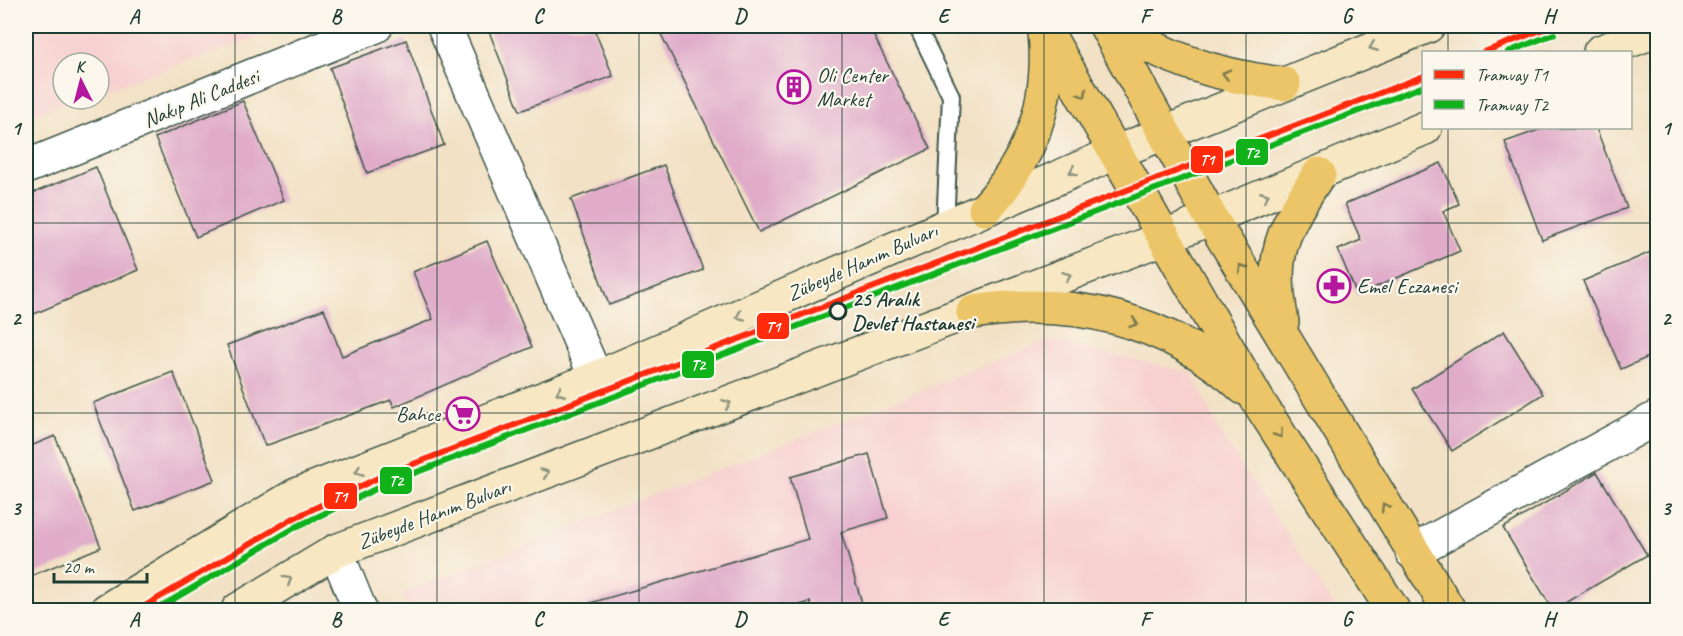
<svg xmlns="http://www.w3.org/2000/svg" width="1683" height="636" font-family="Caveat,sans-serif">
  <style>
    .built { fill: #f7d0cf }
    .building { fill: #e0acc9 }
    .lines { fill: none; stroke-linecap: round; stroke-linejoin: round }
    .lane-casing { stroke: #3f564a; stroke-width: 20 }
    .street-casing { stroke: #3f564a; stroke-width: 36 }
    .secondary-casing { stroke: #3f564a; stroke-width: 36 }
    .primary-casing { stroke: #3f564a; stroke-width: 36 }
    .lane { stroke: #fff; stroke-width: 16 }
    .street { stroke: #fff; stroke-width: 33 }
    .secondary { stroke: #f7e8c3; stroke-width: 33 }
    .primary { stroke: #ecc569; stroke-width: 33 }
    .tram-1-casing { stroke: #fbf7ec; stroke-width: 10 }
    .tram-2-casing { stroke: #fbf7ec; stroke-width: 10 }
    .tram-1 { stroke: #ff2b0a; stroke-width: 6 }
    .tram-2 { stroke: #11b11a; stroke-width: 6 }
    .oneway { stroke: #8b927c }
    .oneway2 { stroke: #7b7a4c }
    .grid { fill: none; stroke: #1f3d34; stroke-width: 1.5; stroke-opacity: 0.55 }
    .stop-dot { fill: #fbf7ec; stroke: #1f3d34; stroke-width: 3 }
    .labels { text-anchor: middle; stroke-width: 4.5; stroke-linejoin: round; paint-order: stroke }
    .poi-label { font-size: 21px; fill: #1f3d34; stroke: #fbf7ec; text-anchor: start }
    .street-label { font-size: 21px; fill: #1f3d34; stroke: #fbf7ec }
    .stop-label { font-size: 21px; font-weight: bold; fill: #1f3d34; stroke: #fbf7ec; text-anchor: start }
    .line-badge { stroke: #fbf7ec; stroke-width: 2 }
    .badge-label { font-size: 16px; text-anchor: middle; font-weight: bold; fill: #fff }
    .neatline { fill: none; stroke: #1f3d34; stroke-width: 2 }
    .grid-label { font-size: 20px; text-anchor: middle; font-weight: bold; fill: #1f3d34 }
  </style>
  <rect width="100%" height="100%" fill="#fbf7ec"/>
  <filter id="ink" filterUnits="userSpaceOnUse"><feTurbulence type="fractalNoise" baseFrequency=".0167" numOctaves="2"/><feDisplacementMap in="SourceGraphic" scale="12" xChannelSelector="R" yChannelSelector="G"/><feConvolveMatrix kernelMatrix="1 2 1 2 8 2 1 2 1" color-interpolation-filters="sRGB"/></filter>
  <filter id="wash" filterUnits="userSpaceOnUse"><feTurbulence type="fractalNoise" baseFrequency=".008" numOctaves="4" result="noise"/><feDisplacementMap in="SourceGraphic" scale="24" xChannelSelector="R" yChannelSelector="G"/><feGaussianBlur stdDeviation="1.35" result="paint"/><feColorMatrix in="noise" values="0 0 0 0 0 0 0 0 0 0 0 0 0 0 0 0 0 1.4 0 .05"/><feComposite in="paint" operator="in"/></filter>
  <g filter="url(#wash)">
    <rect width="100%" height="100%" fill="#f2e1c4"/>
    <path class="built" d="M26,26H291L99,92V63H63V99H78L26,117Z
      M1049,340L1192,373L1219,431L1337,610H408L401,594Z"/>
    <g id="blocks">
      <path class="building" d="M487,26H593L613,76L520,111Z
        M657,26H869L930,149L759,232Z
        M406,40L444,145L367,173L330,68Z
        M243,101L284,200L196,237L155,138Z
        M1544,128H1596L1627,208L1542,240L1505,142Z
        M1441,163L1459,204L1443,211L1460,251L1357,295L1338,250L1361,240L1345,204Z
        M664,165L703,270L609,305L571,199Z
        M96,167L138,270L34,314L26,294V196Z
        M487,241L532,347L394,407L391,400L265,446L227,345L324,309L342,356L433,319L413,272Z
        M1651,252L1658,267V353L1621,369L1583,281Z
        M1504,331L1543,394L1452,451L1412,389Z
        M173,372L215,480L135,511L93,403Z
        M55,436L101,547L26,578V448Z
        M869,454L888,518L841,532L864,610H812L810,602L782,610H588L587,604L808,539L790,477Z
        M1597,472L1647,555L1553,610L1503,528Z"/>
    </g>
  </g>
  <g filter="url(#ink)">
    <use href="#blocks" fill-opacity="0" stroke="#3f564a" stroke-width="1.5"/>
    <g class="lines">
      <g class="lane-casing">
        <path id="lane" d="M917,26L951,96L945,226"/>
      </g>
      <g class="street-casing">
        <path id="street" d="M444,26L596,378
          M26,167L376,26
          M336,551L360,610
          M1412,552L1658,417"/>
      </g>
      <g class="secondary-casing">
        <path id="secondary" d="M1600,52L1658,30
          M107,610L296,495L596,378L1117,152L1428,26
          M238,610L336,551L1166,237L1425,128"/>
      </g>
      <g class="primary-casing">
        <path id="primary" d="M1043,26L1258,401L1393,610
          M1106,26L1211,218L1449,610
          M1115,26C1166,60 1223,77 1284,84
          M985,209C1031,159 1052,101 1045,33
          M973,312C1072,296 1169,319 1244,388
          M1282,322C1269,254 1282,230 1319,174"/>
      </g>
      <use href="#lane" class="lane"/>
      <use href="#street" class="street"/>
      <use href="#secondary" class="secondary"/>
      <use href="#primary" class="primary"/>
      <g class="tram-1-casing">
        <path id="tram-1" d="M1484,52L1551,26
          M138,610L292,519L382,476L1424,76"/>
      </g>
      <g class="tram-2-casing">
        <path id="tram-2" d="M1508,52L1554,34
          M155,610L296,527L386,484L1424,86"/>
      </g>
      <use href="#tram-1" class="tram-1"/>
      <use href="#tram-2" class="tram-2"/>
    </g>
    <defs><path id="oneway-chevron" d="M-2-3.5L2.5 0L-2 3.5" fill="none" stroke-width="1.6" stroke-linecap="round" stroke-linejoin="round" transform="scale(1.5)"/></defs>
    <g class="oneway">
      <use href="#oneway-chevron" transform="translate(1373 47) rotate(158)"/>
      <use href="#oneway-chevron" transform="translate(1073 171) rotate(157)"/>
      <use href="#oneway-chevron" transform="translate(1265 196) rotate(-22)"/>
      <use href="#oneway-chevron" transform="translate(1067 276) rotate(-21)"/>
      <use href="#oneway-chevron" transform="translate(740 316) rotate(156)"/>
      <use href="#oneway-chevron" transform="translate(560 392) rotate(158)"/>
      <use href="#oneway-chevron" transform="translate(727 404) rotate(-21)"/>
      <use href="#oneway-chevron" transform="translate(359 471) rotate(159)"/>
      <use href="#oneway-chevron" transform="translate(545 473) rotate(-21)"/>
      <use href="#oneway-chevron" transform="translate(288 580) rotate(-31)"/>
    </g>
    <g class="oneway2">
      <use href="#oneway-chevron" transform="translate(1226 74) rotate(-167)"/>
      <use href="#oneway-chevron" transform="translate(1083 94) rotate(60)"/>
      <use href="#oneway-chevron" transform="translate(1242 268) rotate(-122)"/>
      <use href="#oneway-chevron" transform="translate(1134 323) rotate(19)"/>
      <use href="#oneway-chevron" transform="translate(1279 434) rotate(57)"/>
      <use href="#oneway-chevron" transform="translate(1385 507) rotate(-121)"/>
    </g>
  </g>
  <path class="grid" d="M235,26V610M437,26V610M639,26V610M842,26V610M1044,26V610M1246,26V610M1448,26V52M1448,128V610M26,223H1658M26,413H1658"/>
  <defs>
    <g id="building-ring" transform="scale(1.725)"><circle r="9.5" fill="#fbf7ec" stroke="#b5179e" stroke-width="1.5"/><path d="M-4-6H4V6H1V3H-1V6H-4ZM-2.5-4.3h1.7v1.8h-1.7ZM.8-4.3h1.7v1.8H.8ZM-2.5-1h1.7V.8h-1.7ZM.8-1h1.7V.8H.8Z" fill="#b5179e"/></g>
    <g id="pharmacy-ring" transform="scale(1.725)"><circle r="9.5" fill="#fbf7ec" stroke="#b5179e" stroke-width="1.5"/><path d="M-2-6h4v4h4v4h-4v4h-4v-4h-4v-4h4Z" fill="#b5179e"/></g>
    <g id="supermarket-ring" transform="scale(1.725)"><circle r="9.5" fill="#fbf7ec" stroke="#b5179e" stroke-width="1.5"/><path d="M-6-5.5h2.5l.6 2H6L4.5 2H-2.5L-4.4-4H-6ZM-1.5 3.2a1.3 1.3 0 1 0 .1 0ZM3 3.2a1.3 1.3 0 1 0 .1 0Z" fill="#b5179e"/></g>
  </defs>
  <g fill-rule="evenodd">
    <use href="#building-ring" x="794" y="87"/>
    <use href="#pharmacy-ring" x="1334" y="286"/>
    <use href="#supermarket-ring" x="463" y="414"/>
  </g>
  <circle class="stop-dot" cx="838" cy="311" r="8"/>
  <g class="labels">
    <g class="poi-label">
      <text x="817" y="82">Oli Center<tspan x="817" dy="24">Market</tspan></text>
      <text x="1357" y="293">Emel Eczanesi</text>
      <text x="440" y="421" text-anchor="end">Bahce</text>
    </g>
    <g class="street-label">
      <text transform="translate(201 98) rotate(-22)" y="7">Nakıp Ali Caddesi</text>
      <text transform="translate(862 262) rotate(-24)" y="7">Zübeyde Hanım Bulvarı</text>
      <text transform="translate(434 514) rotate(-21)" y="7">Zübeyde Hanım Bulvarı</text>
    </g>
    <g class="stop-label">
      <text x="852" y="306">25 Aralık<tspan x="852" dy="24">Devlet Hastanesi</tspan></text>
    </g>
  </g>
  <g class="line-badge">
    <rect x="1235" y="138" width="34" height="28" rx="6" fill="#11b11a"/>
    <rect x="1190" y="145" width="34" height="29" rx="6" fill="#ff2b0a"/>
    <rect x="756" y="312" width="34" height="28" rx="6" fill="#ff2b0a"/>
    <rect x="681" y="350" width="34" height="29" rx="6" fill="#11b11a"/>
    <rect x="379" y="466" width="34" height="29" rx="6" fill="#11b11a"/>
    <rect x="323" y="482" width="35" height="28" rx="6" fill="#ff2b0a"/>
  </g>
  <g class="badge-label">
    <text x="1252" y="158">T2</text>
    <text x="1207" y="165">T1</text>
    <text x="773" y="332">T1</text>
    <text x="698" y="370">T2</text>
    <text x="396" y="486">T2</text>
    <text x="340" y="502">T1</text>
  </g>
  <rect width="1683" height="636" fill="none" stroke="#fbf7ec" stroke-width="66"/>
  <rect x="1422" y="51" width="210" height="78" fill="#fbf7ec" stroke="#a3ada2" stroke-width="1.5"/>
  <rect x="1434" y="70" width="30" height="9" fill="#ff2b0a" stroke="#a3ada2" stroke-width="1.5"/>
  <text x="1476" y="81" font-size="18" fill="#1f3d34">Tramvay T1</text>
  <rect x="1434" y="100" width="30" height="9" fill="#11b11a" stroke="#a3ada2" stroke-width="1.5"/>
  <text x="1476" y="111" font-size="18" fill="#1f3d34">Tramvay T2</text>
  <g transform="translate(81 81) rotate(354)"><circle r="28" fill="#fbf7ec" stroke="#a3ada2" stroke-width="1.5"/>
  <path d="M0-4.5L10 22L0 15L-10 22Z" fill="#b5179e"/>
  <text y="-9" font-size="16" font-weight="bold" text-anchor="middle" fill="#1f3d34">K</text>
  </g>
  <path d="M54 573v9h93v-9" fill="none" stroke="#1f3d34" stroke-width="3"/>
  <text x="63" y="573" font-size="18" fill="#1f3d34" stroke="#fbf7ec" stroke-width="4.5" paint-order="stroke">20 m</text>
  <rect x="33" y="33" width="1617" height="570" class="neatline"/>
  <g class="grid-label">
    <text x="134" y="23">A</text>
    <text x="336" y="23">B</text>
    <text x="538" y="23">C</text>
    <text x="740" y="23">D</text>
    <text x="943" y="23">E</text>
    <text x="1145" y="23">F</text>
    <text x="1347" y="23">G</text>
    <text x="1549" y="23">H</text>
    <text x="16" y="135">1</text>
    <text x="1666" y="135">1</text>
    <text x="16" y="325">2</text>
    <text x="1666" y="325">2</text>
    <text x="16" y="515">3</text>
    <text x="1666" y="515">3</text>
    <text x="134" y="626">A</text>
    <text x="336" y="626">B</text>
    <text x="538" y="626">C</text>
    <text x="740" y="626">D</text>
    <text x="943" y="626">E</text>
    <text x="1145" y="626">F</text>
    <text x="1347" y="626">G</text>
    <text x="1549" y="626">H</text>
  </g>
</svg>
